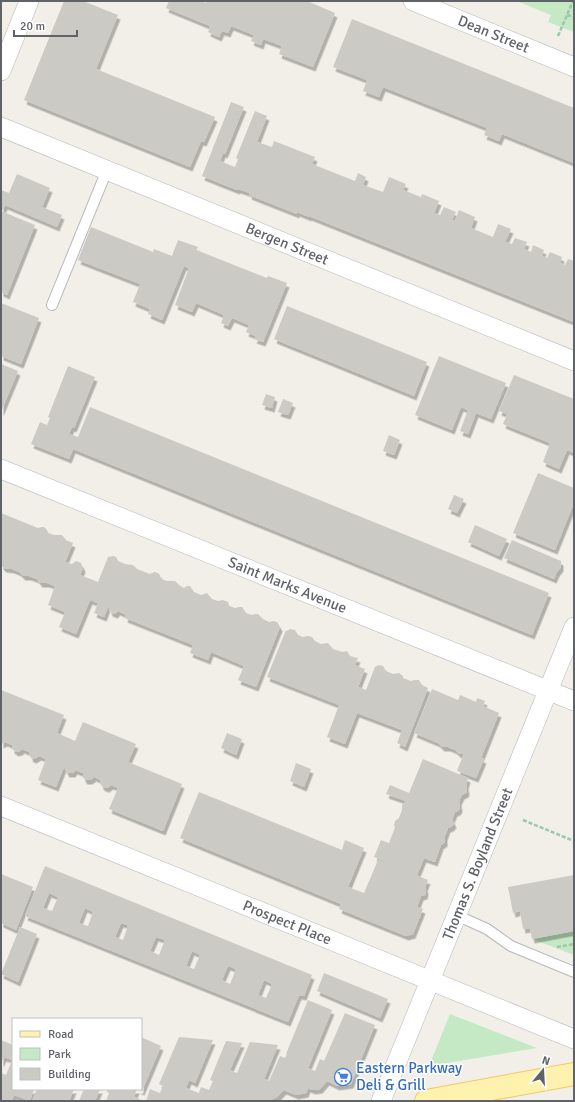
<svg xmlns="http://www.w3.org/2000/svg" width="575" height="1102" font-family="Signika,sans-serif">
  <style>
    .green { fill: #c5e8c5 }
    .building { fill: #cccac5; fill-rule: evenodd; filter: url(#shadow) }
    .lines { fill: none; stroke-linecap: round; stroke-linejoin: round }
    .lane-casing { stroke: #b5b8bc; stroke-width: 12 }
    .street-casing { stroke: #b5b8bc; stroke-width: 20 }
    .primary-casing { stroke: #f2c960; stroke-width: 24 }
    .path { stroke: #9cc7a9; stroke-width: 2.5; stroke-dasharray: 4 2; stroke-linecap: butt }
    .lane { stroke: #fff; stroke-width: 10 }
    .street { stroke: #fff; stroke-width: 19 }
    .primary { stroke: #fff2af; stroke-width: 22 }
    .labels { text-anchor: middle; stroke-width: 3; stroke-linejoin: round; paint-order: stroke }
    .street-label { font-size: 15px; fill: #5f6368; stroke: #fff }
    .shop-label { font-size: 15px; fill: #366cbe; stroke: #fff; text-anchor: start }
  </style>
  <defs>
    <filter id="shadow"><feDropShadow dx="2.5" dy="4.5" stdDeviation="0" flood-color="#0004"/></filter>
  </defs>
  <rect width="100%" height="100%" fill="#f1efe8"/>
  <path class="green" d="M517,1H574V32L548,22L551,15Z
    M574,931V955L532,939Z
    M450,1014L537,1048L429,1066Z"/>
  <path class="building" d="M64,1H83L118,15L96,69L215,117L204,142L201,141L190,167L24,100Z
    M169,1H201L206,3V1H307L335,13L313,67L279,54L282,46L263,39L261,45L251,41L254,35L231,26L228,33L222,31L219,37L208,32L210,26L166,8Z
    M352,19L574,108V163L502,134L499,141L484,135L487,128L383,87L379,97L363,91L367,80L333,67Z
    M231,102L244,107L225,154L223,153L220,161L235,167L238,159L236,158L255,111L267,116L257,142L272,147L274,141L315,157L312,164L355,181L358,173L366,177L363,185L383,192L389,177L406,184L403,190L421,197L422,194L439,201L434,213L440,215L444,207L456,212L452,220L455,221L459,210L475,217L471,228L493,237L498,224L511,229L505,242L512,244L515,238L527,242L524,249L531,252L533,245L544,250L542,256L547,258L550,252L562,257L560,263L565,265L568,259L574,261V322L309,216V217L297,212V214L249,195L250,193L238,189L237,190L202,176Z
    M17,174L50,188L42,207L62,215L57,227L5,205L3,210H1V190L9,193Z
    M1,211L35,225L7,295L1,292Z
    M91,227L153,252L154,249L172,256L178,240L198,247L196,250L214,257L267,278L268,276L287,283L263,342L254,339L256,336L246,332L249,325L232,318L228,326L221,323L224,315L196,303L192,312L175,305L189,268L184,266L162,320L148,314L150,309L133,302L140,284L78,260Z
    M1,303L39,318L21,364L1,356Z
    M287,306L427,362L414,396L274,339Z
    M439,356L506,383L491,419L476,413L468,434L460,431L468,410L461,407L452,430L415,415Z
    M1,364L18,371L1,412Z
    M68,366L95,377L74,428L72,427L69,434L78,437L90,407L549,593L532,635L73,449L69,459L31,444L40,422L47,425L50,418L48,417Z
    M514,375L574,399V453L567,450L559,469L543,462L550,443L503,424L507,414L499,411Z
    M266,394L275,397L272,408L262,405Z
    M283,399L293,403L288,415L278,412Z
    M389,435L400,440L394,455L383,451Z
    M538,473L574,488V503L555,550L513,533Z
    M454,495L464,499L457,513L448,509Z
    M1,513L38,528L42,527H44L47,530L48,533L54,535H62L66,540L73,543L65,562L72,564L76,561L81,563L83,568L80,575L98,582L108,557L113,556L116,557L118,561L125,564L133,565L137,569L150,574L154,572L158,573L160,575L161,579L167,581H175L179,585L184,588L187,586H190L194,592L201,595L207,593L212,599L218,601L223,600L228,602L229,606L235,608L239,607H242L246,613L252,615L255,614H258L263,619L269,622L273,621L277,622L280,627L256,687L238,680L244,666L211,652L208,660L190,653L193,645L125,618L126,615L118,611L115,614L110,612L109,608L108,607L104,617L94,613L98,603L90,600L76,634L59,627L65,612L48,605L55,586L47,583H40L37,579L29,576H23L19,572L12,569L4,568L1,565Z
    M475,525L507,539L499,556L468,542Z
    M512,540L561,561V567L557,572L554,579L504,558Z
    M290,629L295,630L298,635L303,637L308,636L312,637L315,641L321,644L328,643L333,649L342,652L347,651L350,656L358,658L355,665L365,669L358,687L366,690L375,667L379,665L383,666L386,671L393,674L399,673L403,676V678L411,681L414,680H419L422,685L428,688L405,747L397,743L402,730L357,713L345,744L327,737L339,705L267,677L286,630L287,631Z
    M432,689L458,700L460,695L476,702L477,698L485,701L483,706L499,713L481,758L484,759L476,778L457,771L464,753L459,754L455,750L448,747H442L438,743L414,733Z
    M1,690L64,715L57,733L75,741L83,722L136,744L128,762L182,784L163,831L109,809L118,788L111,785L107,788L103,787L101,785L100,780L94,777L90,780H85L83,777V773L75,770L73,773H67L64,767L56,787L38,780L46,759L39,756L34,759L31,758L29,752L22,749L20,751L16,752L12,749V745L5,742L1,744Z
    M227,733L242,739L236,755L221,748Z
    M423,759L468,778L466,785L467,791L466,793L462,795L459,801L460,808L458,811L455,812L452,819L454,824L451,827L448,828L445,836V842L441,845L435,862L424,858L417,875L374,857L381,840L389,843L395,827L394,825L395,821L399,818L402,810V805L406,801L386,794L390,785L409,793Z
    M296,763L311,769L304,787L290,781Z
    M199,792L342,850L345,840L364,848L348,887L364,893L378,860L428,880L425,887L426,890L425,895L421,896L417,907L423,909L413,934L406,936L339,909L341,904L180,838Z
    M45,866L312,975L304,996L299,995L288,1022L25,916ZM49,893L58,897L52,911L43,908ZM85,908L93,912L88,926L79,923ZM121,923L128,925L123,940L115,937ZM156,937L165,940L159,955L150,951ZM192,951L200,955L194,969L186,966ZM228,966L236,969L230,984L222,980ZM264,980L272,984L266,998L258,995Z
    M1,874L33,887L16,930L1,923Z
    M574,875V931L532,939L530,928L523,929L520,911L513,913L508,887Z
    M20,927L37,934L18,982L1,974Z
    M324,973L388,999L380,1018L317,991Z
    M308,1000L332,1010L308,1068L315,1071L320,1059L324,1061L345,1013L375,1025L351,1084L337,1086L327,1081L320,1089L313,1090L308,1088L306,1093L296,1095L284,1090L277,1097L268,1101H245L240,1099L238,1101H146L150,1089L160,1093L163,1086L159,1084L179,1037L213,1040L195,1083L189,1080L186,1088L199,1093L201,1087L209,1090L213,1081L210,1080L226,1041L242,1043L230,1070L237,1073L250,1042L278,1045L264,1079L269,1081L280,1056L285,1058L287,1054H286Z
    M141,1037L161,1046L142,1091L137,1089H141Z
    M1,1040L13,1045V1089H34L30,1101L14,1095L12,1101H1V1073L6,1075L12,1060L4,1057L1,1063Z
    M37,1089H74L69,1101H32Z
    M84,1089H100L95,1101H79Z
    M108,1089H137L134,1097L144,1101H106L109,1093L107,1092Z"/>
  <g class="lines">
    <g class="lane-casing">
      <path id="lane" d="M52,305L107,170
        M456,915L487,929L511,946L574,972"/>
    </g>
    <g class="street-casing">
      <g id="street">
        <path id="s1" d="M413,1L574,67"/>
        <path d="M1,71L29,1"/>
        <path id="s2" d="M1,127L574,361"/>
        <path id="s3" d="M1,469L574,701"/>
        <path id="s4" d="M1,806L574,1039"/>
        <path id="s5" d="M381,1101L574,627"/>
      </g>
    </g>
    <g class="primary-casing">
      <path id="primary" d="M426,1101L574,1074"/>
    </g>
    <path class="path" d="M567,15L574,17
      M558,36L573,1
      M523,820L574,841
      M557,947L574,944"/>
    <use href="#lane" class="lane"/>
    <use href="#street" class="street"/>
    <use href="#primary" class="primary"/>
  </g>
  <defs>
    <g id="supermarket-ring" transform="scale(0.9)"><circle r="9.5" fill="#fff" stroke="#3f7fe0" stroke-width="1.5"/><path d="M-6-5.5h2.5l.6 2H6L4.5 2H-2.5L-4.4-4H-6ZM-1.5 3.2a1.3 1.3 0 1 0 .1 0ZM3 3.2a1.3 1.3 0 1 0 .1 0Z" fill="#3f7fe0"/></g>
  </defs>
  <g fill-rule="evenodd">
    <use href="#supermarket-ring" x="343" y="1077"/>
  </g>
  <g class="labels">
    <g class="street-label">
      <text dy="5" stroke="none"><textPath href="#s1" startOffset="87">Dean Street</textPath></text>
      <text dy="5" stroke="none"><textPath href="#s2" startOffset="309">Bergen Street</textPath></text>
      <text dy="5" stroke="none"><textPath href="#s3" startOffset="309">Saint Marks Avenue</textPath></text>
      <text dy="5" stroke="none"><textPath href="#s5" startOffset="256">Thomas S. Boyland Street</textPath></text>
      <text dy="5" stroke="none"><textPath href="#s4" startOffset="309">Prospect Place</textPath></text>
    </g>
    <g class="shop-label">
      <text x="356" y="1073">Eastern Parkway<tspan x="356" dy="17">Deli &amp; Grill</tspan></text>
    </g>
  </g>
  <rect width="575" height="1102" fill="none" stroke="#5f6368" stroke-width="4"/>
  <rect x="12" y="1018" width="130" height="72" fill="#ffffff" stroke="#bfc1c3"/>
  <rect x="20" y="1031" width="20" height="6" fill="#fff2af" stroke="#bfc1c3"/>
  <text x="48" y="1038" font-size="12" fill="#5f6368">Road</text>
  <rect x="20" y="1048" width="20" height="12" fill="#c5e8c5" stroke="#bfc1c3"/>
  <text x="48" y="1058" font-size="12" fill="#5f6368">Park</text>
  <rect x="20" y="1068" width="20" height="12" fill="#cccac5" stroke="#bfc1c3"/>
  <text x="48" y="1078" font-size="12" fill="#5f6368">Building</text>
  <g transform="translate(543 1070) rotate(18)" stroke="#ffffff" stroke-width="3" paint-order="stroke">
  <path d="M0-3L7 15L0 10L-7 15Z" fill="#5f6368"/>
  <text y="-6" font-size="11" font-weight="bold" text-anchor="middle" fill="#5f6368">N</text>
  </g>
  <path d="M14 30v6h63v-6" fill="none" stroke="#5f6368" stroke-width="2"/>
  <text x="20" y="30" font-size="12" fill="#5f6368" stroke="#ffffff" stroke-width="3" paint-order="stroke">20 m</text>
</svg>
